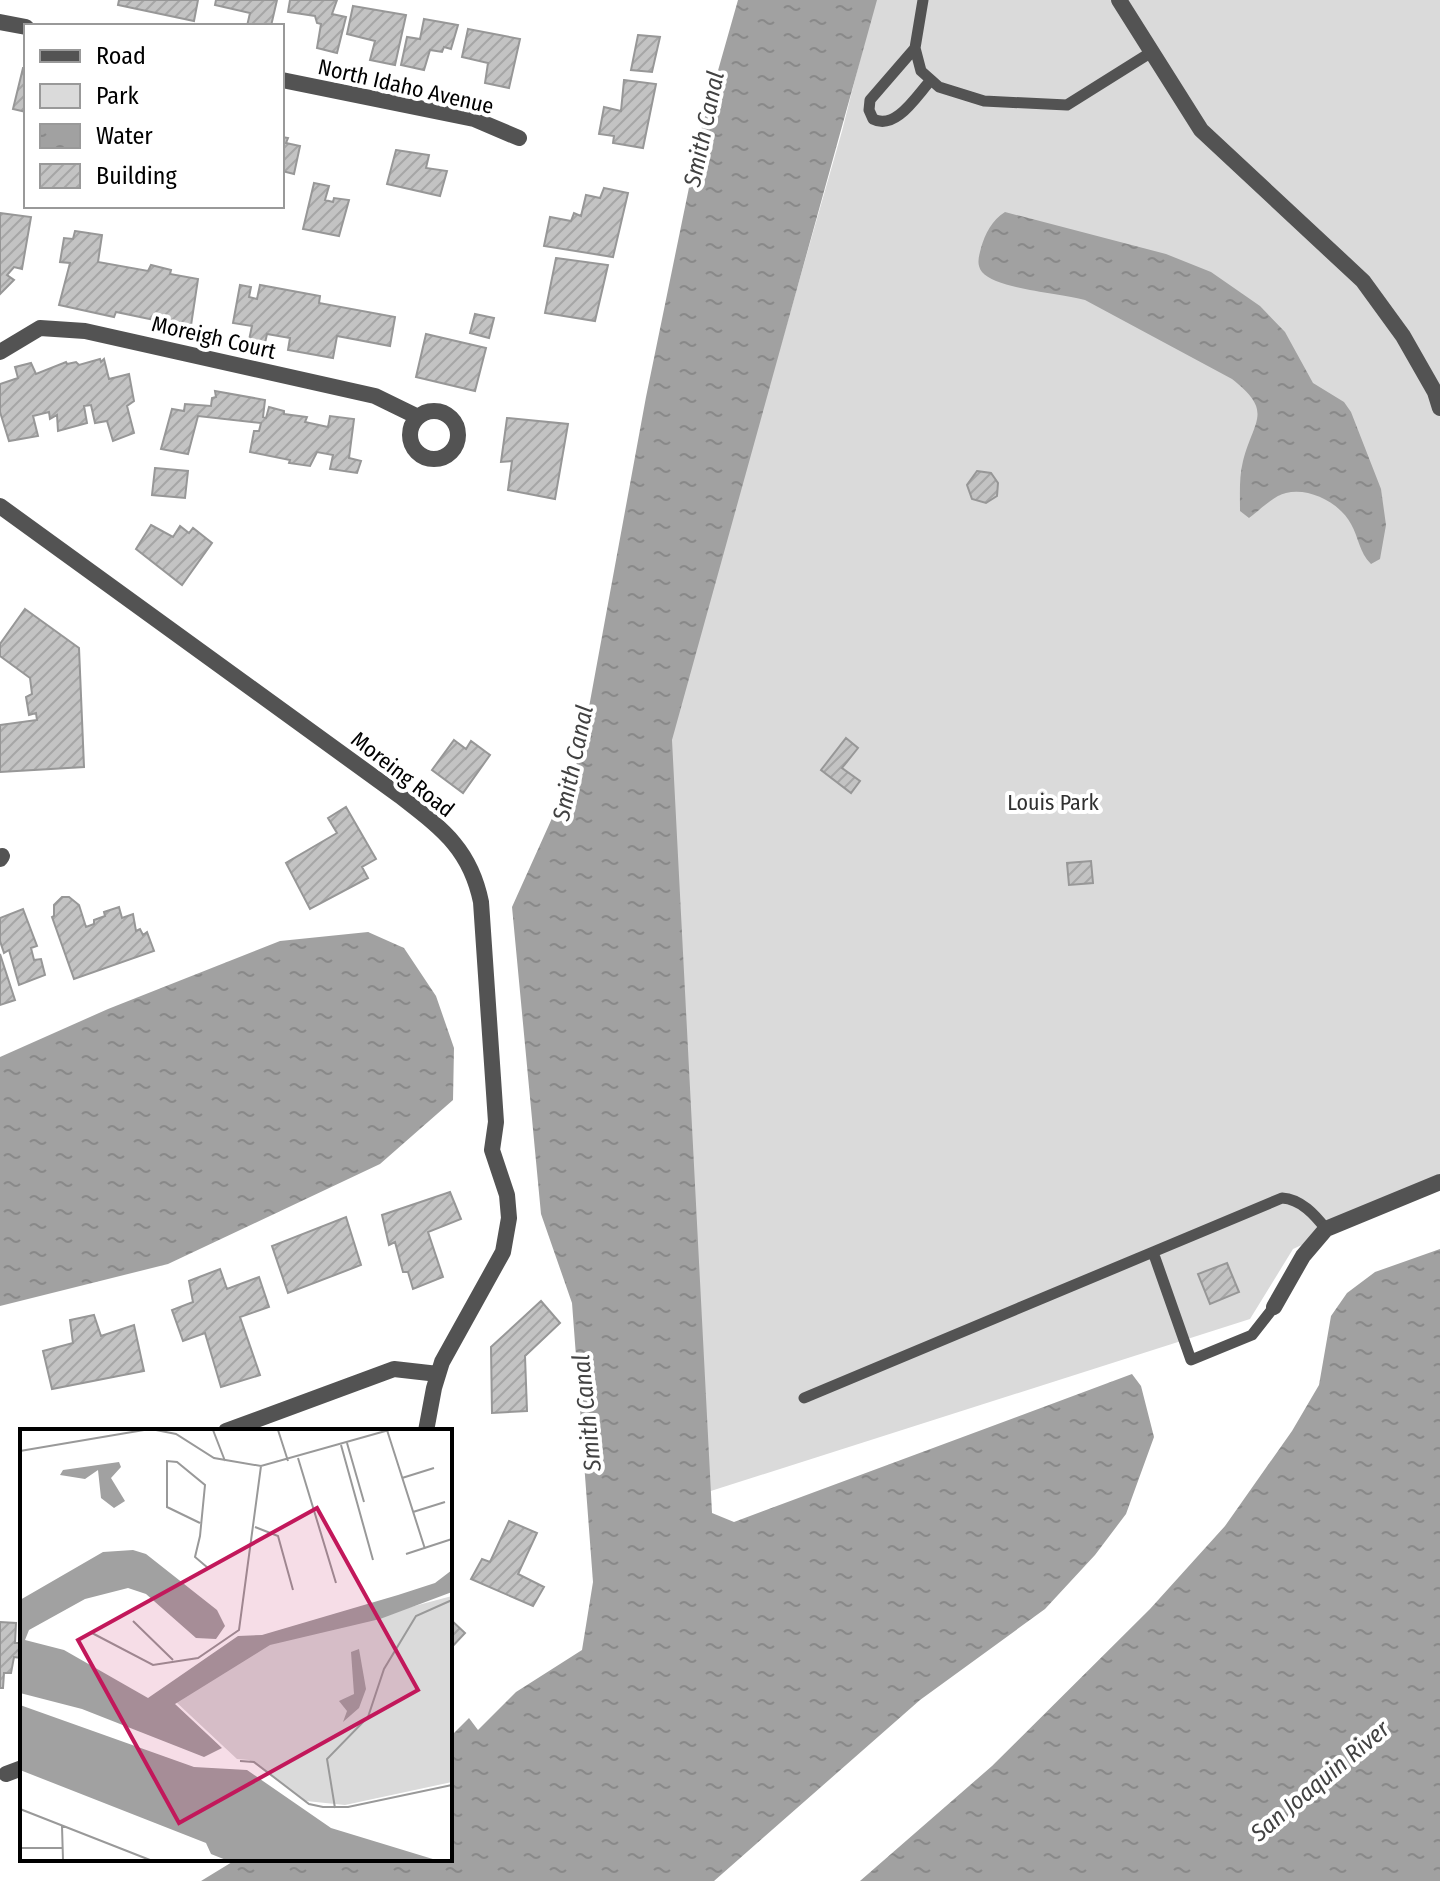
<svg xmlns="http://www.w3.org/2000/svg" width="1440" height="1881" font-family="'Fira Sans Condensed',sans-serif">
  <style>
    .green { fill: #dadada }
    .water { fill: url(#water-ripples) }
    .building { fill: url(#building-hatch); stroke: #979797; stroke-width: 2 }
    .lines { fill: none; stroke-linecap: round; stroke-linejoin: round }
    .lane { stroke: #535353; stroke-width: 11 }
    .street { stroke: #535353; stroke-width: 16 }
    .labels { text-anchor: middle; stroke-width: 8; stroke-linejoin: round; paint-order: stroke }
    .street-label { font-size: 22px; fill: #000; stroke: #fff }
    .park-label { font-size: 22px; fill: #313131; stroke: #fff }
    .water-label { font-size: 24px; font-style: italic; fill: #424242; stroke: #fff }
    .inset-road { fill: none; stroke: #999; stroke-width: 2 }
    .view { fill: #c2185b; fill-opacity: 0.15; stroke: #c2185b; stroke-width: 4 }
    .inset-edge { fill: none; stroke: #000; stroke-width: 4 }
  </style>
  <defs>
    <pattern id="water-ripples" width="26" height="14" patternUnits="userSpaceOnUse" patternTransform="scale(2)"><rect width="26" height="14" fill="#a1a1a1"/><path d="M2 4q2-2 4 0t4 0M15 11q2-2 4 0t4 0" fill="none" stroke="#898989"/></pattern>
    <pattern id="building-hatch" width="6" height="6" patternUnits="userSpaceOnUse" patternTransform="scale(2)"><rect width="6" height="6" fill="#c3c3c3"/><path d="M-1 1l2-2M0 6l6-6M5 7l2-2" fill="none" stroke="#a6a6a6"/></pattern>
  </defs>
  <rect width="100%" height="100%" fill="#fff"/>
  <path class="green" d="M875,0H1440V1182L1293,1249L1250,1319L692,1497L664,754L842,131Z"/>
  <path class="water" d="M738,0H877L672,740L712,1513L734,1522L1132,1374L1141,1386L1154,1437L1126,1514L1095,1555L1045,1609L920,1700L714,1881H201L237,1859H450V1737L469,1718L478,1730L516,1692L582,1650L593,1582L572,1303L541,1214L512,907L580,756L646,397L700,134Z
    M1005,212L1166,254L1211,272L1260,306L1285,332L1313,383L1344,402L1351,412L1381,489L1386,525L1380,559L1371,564C1359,552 1359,538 1351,524C1340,503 1309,487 1286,493C1273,496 1260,510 1249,518L1240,511C1240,494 1239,477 1243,461C1254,419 1274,412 1232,379L1085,300C1060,293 996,289 982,272C976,264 979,256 981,248C985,234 992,220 1005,212Z
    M368,932L404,948L436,996L454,1048L453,1100L380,1164L168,1264L0,1306V1057L108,1009L280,941Z
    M1440,1249V1881H860L992,1766L1150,1609L1225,1526L1292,1431L1319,1385L1331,1316L1347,1293L1375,1272Z"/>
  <path class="building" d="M119,0H198L194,21L118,5Z
    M216,0H277L271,26H247L250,13L215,5Z
    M290,0H337L332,14L346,17L337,53L317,48L321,24L317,23L315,16L288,12Z
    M353,6L406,15L395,65L370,60L375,41L347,34Z
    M424,19L458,25L451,49L444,47L442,52L430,50L424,70L401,65L407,37L420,39Z
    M468,29L520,39L509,88L485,83L488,63L462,57Z
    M638,35L660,37L652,72L631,70Z
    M23,68H26V112L13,109Z
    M624,80L656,84L643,148L613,143L614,136L599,134L604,107L621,111Z
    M282,137L288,138L286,143L300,146L294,174L282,171Z
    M396,150L429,155L426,168L447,171L440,196L387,184Z
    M314,183L329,186L325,200L333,202L334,198L349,200L339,236L303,229Z
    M604,188L628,193L613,257L544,246L550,217L571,221L574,213L581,216L586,195L600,198Z
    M0,213L31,217L22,269L14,267L7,275L14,280L0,294Z
    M75,231L102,235L98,262L148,271L151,265L171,270L170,274L198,279L190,332L164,328V322L116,312L114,317L59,305L70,263L60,262L64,238L73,239Z
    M556,258L608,265L595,321L545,313Z
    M240,285L251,287L249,297L257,299L260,285L320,296L319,303L395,317L390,346L337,336L333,358L288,350L290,338L267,334L265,343L249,340L252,326L233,323Z
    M475,314L494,318L489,338L470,333Z
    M426,334L486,348L475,391L416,377Z
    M100,359L101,362L104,359L109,379L129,374L134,401L127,406L134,433L113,441L107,421L95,423L91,405L84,406L87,423L58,431L57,415L50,419L49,412L33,416L38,436L9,441L0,412V384L18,378L15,367L31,363L36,374L66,362L67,364L76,362L79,365Z
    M215,391L265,400L263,417L266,418L269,407L284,411V414L307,417L305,422L328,427L330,416L354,419L349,458L361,461L357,473L330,469L333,455L317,452L310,466L289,463L290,460L250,452L254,431H259L261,423L198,416L188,454L161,449L172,409L184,411L185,404L211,406L212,398L216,397Z
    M507,418L568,424L555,499L508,490L512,461L501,462Z
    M155,468L188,471L185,498L152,495Z
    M977,471L991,473L998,483L997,496L986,503L972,499L967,485Z
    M151,525L173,537L180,526L189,533L193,528L212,543L182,585L136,549Z
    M25,609L79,648L84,767L0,772V725L37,720L36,713L29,715L26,697L32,694L30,678L0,656V644Z
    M846,738L858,748L842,768L860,781L851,793L821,770Z
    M454,740L466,749L471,741L490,755L463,793L432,770Z
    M346,807L376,859L362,867L368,878L310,909L286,863L337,833L328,818Z
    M1091,861L1093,883L1069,885L1067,863Z
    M62,897H69L79,905L86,927L94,924V920L105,916L104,912L119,907L122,918L133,914L136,931L140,929L143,935L147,932L154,951L74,979L52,917L54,916V905Z
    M23,909L37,946L31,948L34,960L41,959L45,975L19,985L9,950L4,953L0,941V918Z
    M0,954L15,1000L0,1005Z
    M450,1192L461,1219L428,1232L443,1277L413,1289L408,1272H403L395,1242L389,1245L382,1215Z
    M346,1217L361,1265L288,1293L272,1246Z
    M1227,1263L1239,1292L1210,1304L1198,1274Z
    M220,1269L227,1289L259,1277L269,1307L240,1317L260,1375L221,1387L205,1333L183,1341L172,1310L193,1302L189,1281Z
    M541,1301L560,1323L525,1356L527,1411L492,1413L491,1347Z
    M94,1315L101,1336L134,1325L144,1371L52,1389L43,1351L73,1343L70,1320Z
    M509,1521L537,1533L518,1574L544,1587L533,1606L471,1579L482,1559L490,1562Z
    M450,1619L465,1633L450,1649Z
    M0,1622L16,1623L15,1643H22V1658L14,1657L11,1673H4L3,1688H0Z"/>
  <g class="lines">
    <path class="lane" d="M923,0L915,48L921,71L939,87L984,101L1067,105L1150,53
      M915,48L870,100L869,110L873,119C896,131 917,95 931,80
      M1274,1307L1252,1335L1191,1360L1153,1252L1282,1198C1301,1199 1315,1215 1326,1229
      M804,1398L1153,1252"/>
    <path class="street" d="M1119,0L1201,130L1363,281L1403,336L1435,392L1440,408
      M0,22L26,27
      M282,80L474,119L519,138
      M0,352L40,328L85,331L375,396L418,417
      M410 435a24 24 0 1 1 48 0a24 24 0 1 1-48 0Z
      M0,506L400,796C441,828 470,848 481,902L496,1122L492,1150L507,1195L509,1218L503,1252L442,1362L434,1388L426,1431
      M0,859L2,856
      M1274,1307L1303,1256L1326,1229L1440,1182
      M226,1431L394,1369L438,1374
      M6,1774L22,1768"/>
  </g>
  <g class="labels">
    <g class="street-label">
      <text transform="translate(406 86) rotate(13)" y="8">North Idaho Avenue</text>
      <text transform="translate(214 337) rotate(13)" y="8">Moreigh Court</text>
      <text transform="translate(403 774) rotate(38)" y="8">Moreing Road</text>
    </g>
    <g class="park-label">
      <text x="1053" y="810">Louis Park</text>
    </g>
    <g class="water-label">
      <text transform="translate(704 129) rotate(-78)" y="8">Smith Canal</text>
      <text transform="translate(573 763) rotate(-78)" y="8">Smith Canal</text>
      <text transform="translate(587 1413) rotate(-96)" y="8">Smith Canal</text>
      <text transform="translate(1320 1781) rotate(-40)" y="8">San Joaquin River</text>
    </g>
  </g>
  <g transform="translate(20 1429)">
    <rect width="432" height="432" fill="#fff"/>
    <path d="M432,167V353L325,376L286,372L229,331L217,330L155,272L248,216Z" fill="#dadada"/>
    <path d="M99,33L101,38L91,49L105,72L94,79L81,69L78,41L65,50L40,46L43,41ZM113,121L126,125L197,181L205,197L196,210L176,209L126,165L108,159L65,170L9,201L5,211L44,221L128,269L218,207L242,206L378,166L415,154L432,141V163L360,190L250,216L155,275L202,319L184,328L62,280L0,264V171L83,123ZM339,220L346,260L339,279L323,293L327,282L319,272L334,265L331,223ZM0,276L174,338L227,341L311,399L416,431H206L191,425L186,414L0,341Z" fill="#a1a1a1"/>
    <path class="inset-road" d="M136,1L156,5L194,29L241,37L369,1M193,1L205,32M258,1L268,32M367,1L405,120M327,14L344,73M321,16L353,131M0,22L124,1M278,29L316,154M382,49L414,39M393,83L425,73M180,94L147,78V32L157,33L185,56L180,107L175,128L188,139M235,98L258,107L273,161M386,125L432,110M113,192L153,231M72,204L133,236L178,229L219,201L241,37M220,332L234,333L289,375L303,378H328L432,356M315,379L307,330L348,288L364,240L396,187L432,171M0,380L130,431M42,397L43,431M0,419H42"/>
    <path class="view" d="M297,79L398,261L159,394L58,211Z"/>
    <rect width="432" height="432" class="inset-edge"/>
  </g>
  <rect x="24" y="24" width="260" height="184" fill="#ffffff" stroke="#999999" stroke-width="2"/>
  <rect x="40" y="50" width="40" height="12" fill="#535353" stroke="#999999" stroke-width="2"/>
  <text x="96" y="64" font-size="24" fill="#000000">Road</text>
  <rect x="40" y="84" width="40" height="24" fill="#dadada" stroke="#999999" stroke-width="2"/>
  <text x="96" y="104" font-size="24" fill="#000000">Park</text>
  <rect x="40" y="124" width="40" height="24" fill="url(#water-ripples)" stroke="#999999" stroke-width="2"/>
  <text x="96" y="144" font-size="24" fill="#000000">Water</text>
  <rect x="40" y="164" width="40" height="24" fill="url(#building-hatch)" stroke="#999999" stroke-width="2"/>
  <text x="96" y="184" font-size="24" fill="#000000">Building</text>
</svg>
